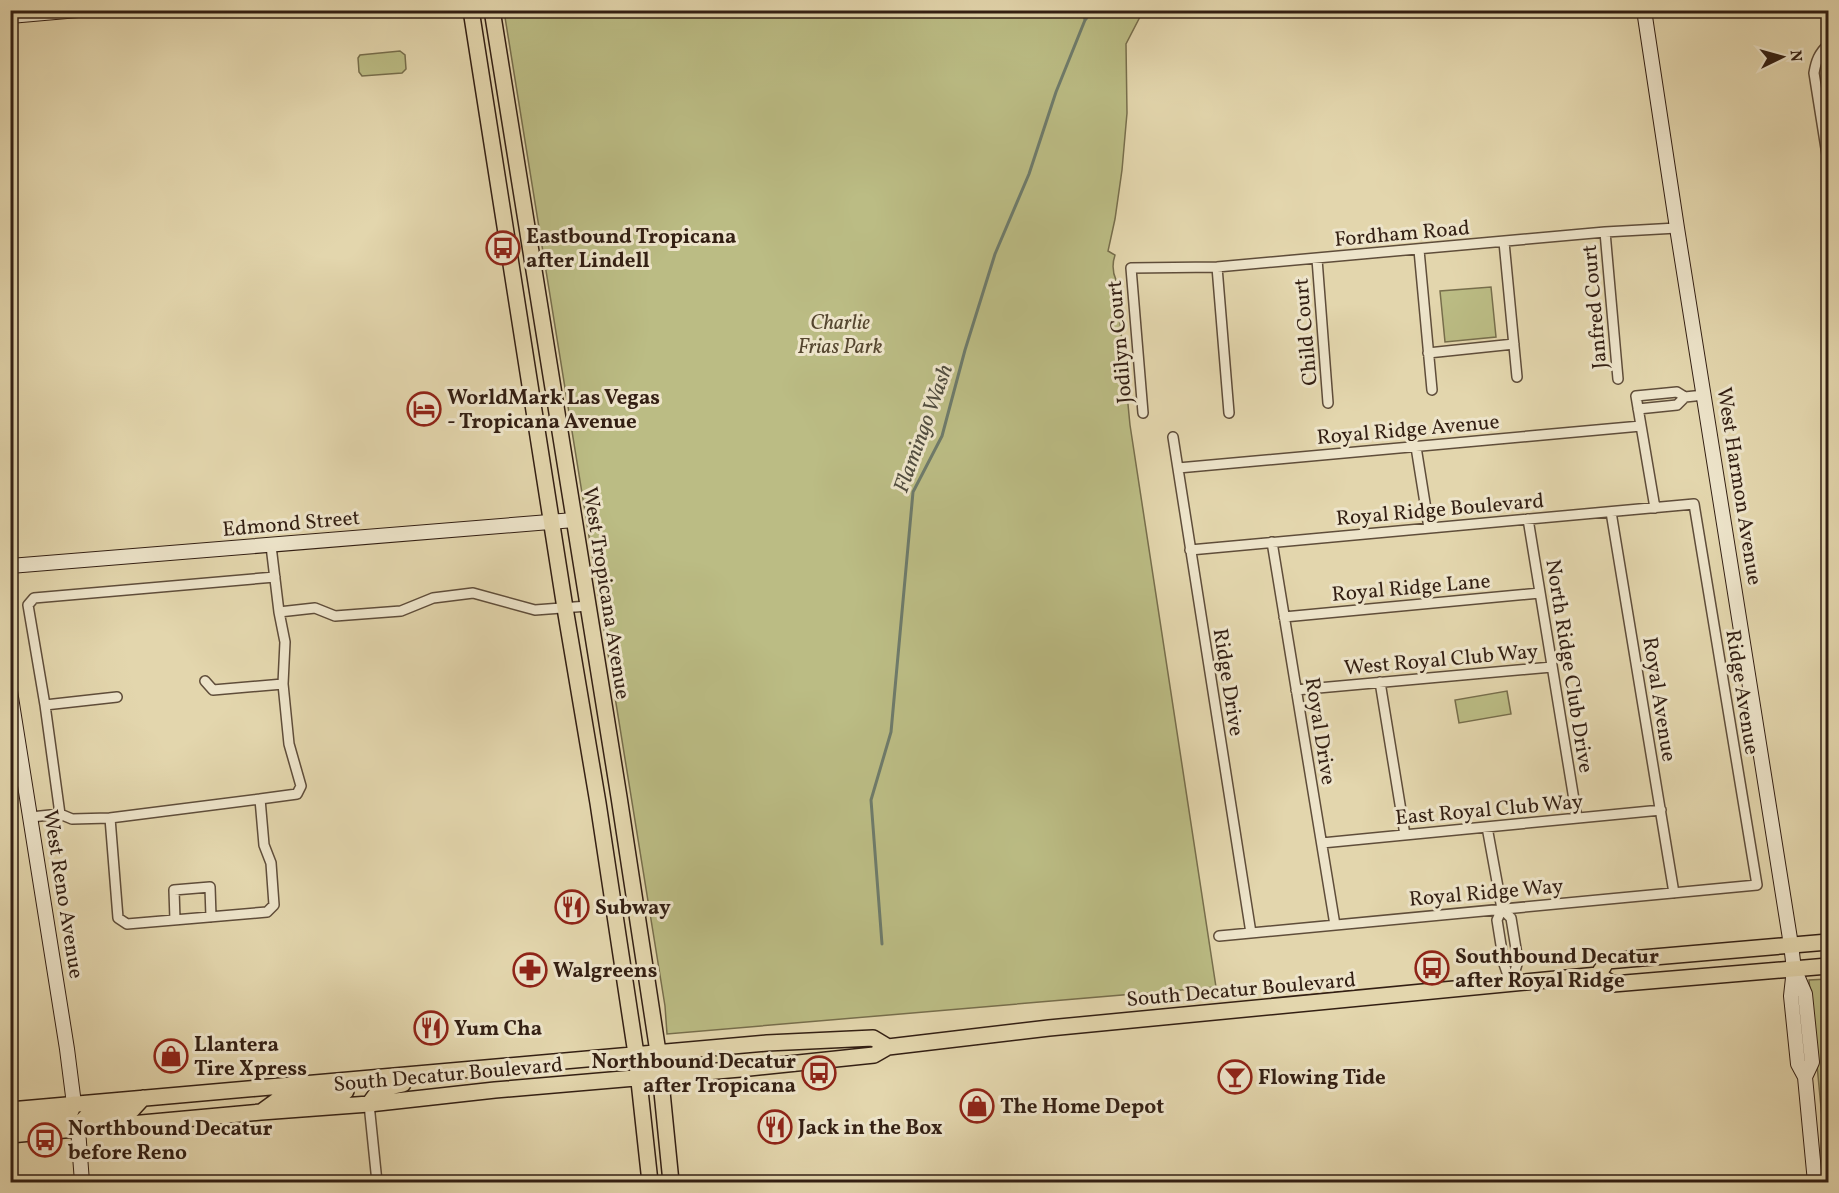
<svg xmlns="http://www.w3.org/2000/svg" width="1839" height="1193" font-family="Vollkorn,serif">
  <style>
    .green { fill: #bbbc84; stroke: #776e4c; stroke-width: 1.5 }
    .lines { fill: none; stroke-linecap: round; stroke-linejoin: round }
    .stream { stroke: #6e7b6b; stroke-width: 3 }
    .street-casing { stroke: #5f4d3a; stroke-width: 12 }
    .secondary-casing { stroke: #331f13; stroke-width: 16 }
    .primary-casing { stroke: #331f13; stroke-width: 18 }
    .street { stroke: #ede4ca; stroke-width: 9 }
    .secondary { stroke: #ede4ca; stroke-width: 14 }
    .primary { stroke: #e3d6ad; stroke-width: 15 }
    .labels { text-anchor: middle; stroke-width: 6; stroke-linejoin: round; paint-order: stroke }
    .street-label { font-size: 21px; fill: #331f13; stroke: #ede4ca }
    .poi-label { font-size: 21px; font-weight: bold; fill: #331f13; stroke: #ede4ca; text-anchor: start }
    .park-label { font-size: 21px; font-style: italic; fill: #55462f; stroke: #ede4ca }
    .water-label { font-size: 22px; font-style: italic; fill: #514d3f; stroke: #ede4ca }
  </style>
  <rect width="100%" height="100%" fill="#e3d6ad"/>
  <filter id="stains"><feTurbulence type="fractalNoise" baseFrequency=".00333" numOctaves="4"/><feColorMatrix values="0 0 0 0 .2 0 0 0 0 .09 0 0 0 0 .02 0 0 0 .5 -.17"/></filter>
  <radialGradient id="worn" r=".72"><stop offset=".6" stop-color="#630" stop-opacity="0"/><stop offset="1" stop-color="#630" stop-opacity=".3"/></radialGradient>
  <path class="green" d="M504,11H1143L1126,44L1127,113L1122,170L1115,219L1108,251L1115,255C1112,264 1112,271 1116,280L1130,425L1216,987L667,1034L665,1006Z
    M400,51L405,55L406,69L402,73L362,76L359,72L358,58L360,55Z
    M1491,287L1496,337L1445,342L1440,291Z
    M1507,691L1511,714L1459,723L1455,700Z
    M1828,979V1171H1827L1809,980Z"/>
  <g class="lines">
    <path class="stream" d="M1086,19L1091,10
      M882,944L871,800L891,732L913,492L942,436L965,350L995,254L1029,174L1056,92L1085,20L1083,10"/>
    <g class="street-casing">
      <path id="street" d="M1828,45C1819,53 1816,61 1814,73L1828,161
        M1605,232L1618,379
        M1504,242L1517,377
        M1419,250L1432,390
        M1317,259L1328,403
        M1217,267L1229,413
        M1428,353L1514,344
        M1638,409L1677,405L1685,397
        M1143,413L1131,268L1217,267L1605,232L1677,228
        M1173,437L1251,933
        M1416,447L1429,528
        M1178,468L1641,426
        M1655,508L1636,396L1677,392L1685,397L1704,395
        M1611,512L1674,893
        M1528,519L1577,818
        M1272,542L1335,925
        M271,546L279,612L315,608L335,616L401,611L433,598L473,593L535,610L588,606
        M1190,550L1694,504L1757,885L1219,936
        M1284,617L1540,593
        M205,681L213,690L283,684
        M1380,682L1405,835
        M1296,690L1552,667
        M45,705L28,605L34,598L275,577
        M260,799L110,818L118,918L127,924L267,912L274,905L271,863L264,845L260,799L297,794L301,786L289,744L283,684L285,642L279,612
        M60,814L45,705L117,697
        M31,817L60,814L72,819L110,818
        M1487,827L1502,909
        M1322,843L1661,810
        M1502,909L1511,918L1518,961L1511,984
        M1502,909L1497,920L1504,964L1511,984
        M175,920L174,890L210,887L211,917
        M369,1104L377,1182"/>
    </g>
    <g class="secondary-casing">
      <path id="secondary" d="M1644,10L1677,228L1791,945L1794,969L1791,996L1798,1064L1805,1077L1815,1182
        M10,16L78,10
        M10,566L574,520
        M10,691L67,1049L74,1104
        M1795,971L1805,994L1812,1062L1805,1077
        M78,1129L82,1182"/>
    </g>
    <g class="primary-casing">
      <path id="primary" d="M471,10L565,608L598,803L636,1054L650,1182
        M492,10L619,797L658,1052L671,1182
        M1598,975L1607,961L1828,942
        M369,1104L380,1089L403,1084
        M10,1110L767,1043L873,1038L888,1047
        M261,1112L279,1099L346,1091
        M10,1122L65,1116L70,1113L74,1104
        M78,1129L82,1121L86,1117L132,1110L143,1098
        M10,1135L261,1112L369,1104L495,1090L740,1069L874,1055L888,1047L1049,1028L1598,975L1613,984L1828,966"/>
    </g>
    <use href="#street" class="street"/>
    <use href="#secondary" class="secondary"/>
    <use href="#primary" class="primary"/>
  </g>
  <defs>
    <g id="bus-ring" transform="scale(1.725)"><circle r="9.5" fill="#ede4ca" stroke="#8f2418" stroke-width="1.5"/><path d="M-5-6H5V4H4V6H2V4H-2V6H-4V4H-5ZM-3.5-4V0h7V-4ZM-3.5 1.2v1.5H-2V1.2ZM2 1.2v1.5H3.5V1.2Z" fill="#8f2418"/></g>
    <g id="hotel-ring" transform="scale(1.725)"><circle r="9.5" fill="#ede4ca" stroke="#8f2418" stroke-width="1.5"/><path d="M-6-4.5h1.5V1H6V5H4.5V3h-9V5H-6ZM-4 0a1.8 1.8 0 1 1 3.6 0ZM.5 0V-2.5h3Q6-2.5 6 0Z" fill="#8f2418"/></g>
    <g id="restaurant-ring" transform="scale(1.725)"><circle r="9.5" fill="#ede4ca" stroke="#8f2418" stroke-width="1.5"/><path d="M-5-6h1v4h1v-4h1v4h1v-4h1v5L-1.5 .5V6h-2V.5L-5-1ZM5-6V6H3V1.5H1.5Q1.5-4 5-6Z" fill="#8f2418"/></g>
    <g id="pharmacy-ring" transform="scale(1.725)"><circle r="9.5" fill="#ede4ca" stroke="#8f2418" stroke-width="1.5"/><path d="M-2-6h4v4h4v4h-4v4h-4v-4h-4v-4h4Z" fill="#8f2418"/></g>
    <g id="shop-ring" transform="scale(1.725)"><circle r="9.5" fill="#ede4ca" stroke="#8f2418" stroke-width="1.5"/><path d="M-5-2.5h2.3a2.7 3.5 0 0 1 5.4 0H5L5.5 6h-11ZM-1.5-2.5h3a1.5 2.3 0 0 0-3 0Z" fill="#8f2418"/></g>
    <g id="bar-ring" transform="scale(1.725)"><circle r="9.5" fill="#ede4ca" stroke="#8f2418" stroke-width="1.5"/><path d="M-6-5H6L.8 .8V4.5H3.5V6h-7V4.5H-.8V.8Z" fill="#8f2418"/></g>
  </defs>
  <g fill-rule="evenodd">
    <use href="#bus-ring" x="503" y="248"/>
    <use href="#hotel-ring" x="424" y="409"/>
    <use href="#restaurant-ring" x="572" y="907"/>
    <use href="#bus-ring" x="1432" y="968"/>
    <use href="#pharmacy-ring" x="530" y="970"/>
    <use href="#restaurant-ring" x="431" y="1028"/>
    <use href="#shop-ring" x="171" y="1056"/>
    <use href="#bus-ring" x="819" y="1073"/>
    <use href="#bar-ring" x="1235" y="1077"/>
    <use href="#shop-ring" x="977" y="1106"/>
    <use href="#restaurant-ring" x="775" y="1127"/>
    <use href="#bus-ring" x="45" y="1140"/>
  </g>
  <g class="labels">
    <g class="street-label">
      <text transform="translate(1402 233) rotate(-5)" y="7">Fordham Road</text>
      <text transform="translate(1594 307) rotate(-95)" y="7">Janfred Court</text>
      <text transform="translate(1305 332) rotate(-95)" y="7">Child Court</text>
      <text transform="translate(1119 342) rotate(-95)" y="7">Jodilyn Court</text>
      <text transform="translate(1408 429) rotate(-5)" y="7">Royal Ridge Avenue</text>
      <text transform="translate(1740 486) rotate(81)" y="7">West Harmon Avenue</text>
      <text transform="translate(1440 509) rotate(-5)" y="7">Royal Ridge Boulevard</text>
      <text transform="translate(291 523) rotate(-5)" y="7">Edmond Street</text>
      <text transform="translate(1411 587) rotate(-5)" y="7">Royal Ridge Lane</text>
      <text transform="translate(607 593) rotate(81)" y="7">West Tropicana Avenue</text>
      <text transform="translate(1441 659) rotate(-5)" y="7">West Royal Club Way</text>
      <text transform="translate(1570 666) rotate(81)" y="7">North Ridge Club Drive</text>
      <text transform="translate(1229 682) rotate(81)" y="7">Ridge Drive</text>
      <text transform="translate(1743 692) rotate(81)" y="7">Ridge Avenue</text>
      <text transform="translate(1660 699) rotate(81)" y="7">Royal Avenue</text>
      <text transform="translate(1321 731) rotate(81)" y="7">Royal Drive</text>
      <text transform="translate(1489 809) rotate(-5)" y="7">East Royal Club Way</text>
      <text transform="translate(1486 892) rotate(-5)" y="7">Royal Ridge Way</text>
      <text transform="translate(64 894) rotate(81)" y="7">West Reno Avenue</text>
      <text transform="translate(1241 989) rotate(-5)" y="7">South Decatur Boulevard</text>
      <text transform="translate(448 1074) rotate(-5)" y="7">South Decatur Boulevard</text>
    </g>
    <g class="poi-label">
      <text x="526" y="243">Eastbound Tropicana<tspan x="526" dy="24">after Lindell</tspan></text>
      <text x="447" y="404">WorldMark Las Vegas<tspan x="447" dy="24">- Tropicana Avenue</tspan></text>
      <text x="595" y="914">Subway</text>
      <text x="1455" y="963">Southbound Decatur<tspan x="1455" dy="24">after Royal Ridge</tspan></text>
      <text x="553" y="977">Walgreens</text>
      <text x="454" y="1035">Yum Cha</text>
      <text x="194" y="1051">Llantera<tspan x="194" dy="24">Tire Xpress</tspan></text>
      <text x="796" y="1068" text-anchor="end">Northbound Decatur<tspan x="796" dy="24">after Tropicana</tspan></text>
      <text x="1258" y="1084">Flowing Tide</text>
      <text x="1000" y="1113">The Home Depot</text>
      <text x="798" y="1134">Jack in the Box</text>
      <text x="68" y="1135">Northbound Decatur<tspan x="68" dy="24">before Reno</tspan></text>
    </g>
    <g class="park-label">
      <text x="840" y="329">Charlie<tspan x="840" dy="24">Frias Park</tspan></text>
    </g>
    <g class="water-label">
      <text transform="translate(922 428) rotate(-70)" y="8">Flamingo Wash</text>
    </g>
  </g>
  <rect width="1839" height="1193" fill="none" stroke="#e3d6ad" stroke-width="36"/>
  <rect x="12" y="12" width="1815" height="1169" fill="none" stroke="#331f13" stroke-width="3"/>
  <rect x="18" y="18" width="1803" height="1157" fill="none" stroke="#331f13" stroke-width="1.5"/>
  <g transform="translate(1782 57) rotate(85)" stroke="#ede4ca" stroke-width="4.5" paint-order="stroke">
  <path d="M0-4.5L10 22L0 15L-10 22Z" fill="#331f13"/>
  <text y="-9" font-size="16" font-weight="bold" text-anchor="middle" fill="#331f13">N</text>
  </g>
  <rect width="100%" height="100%" filter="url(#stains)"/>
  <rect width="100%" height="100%" fill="url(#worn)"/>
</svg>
